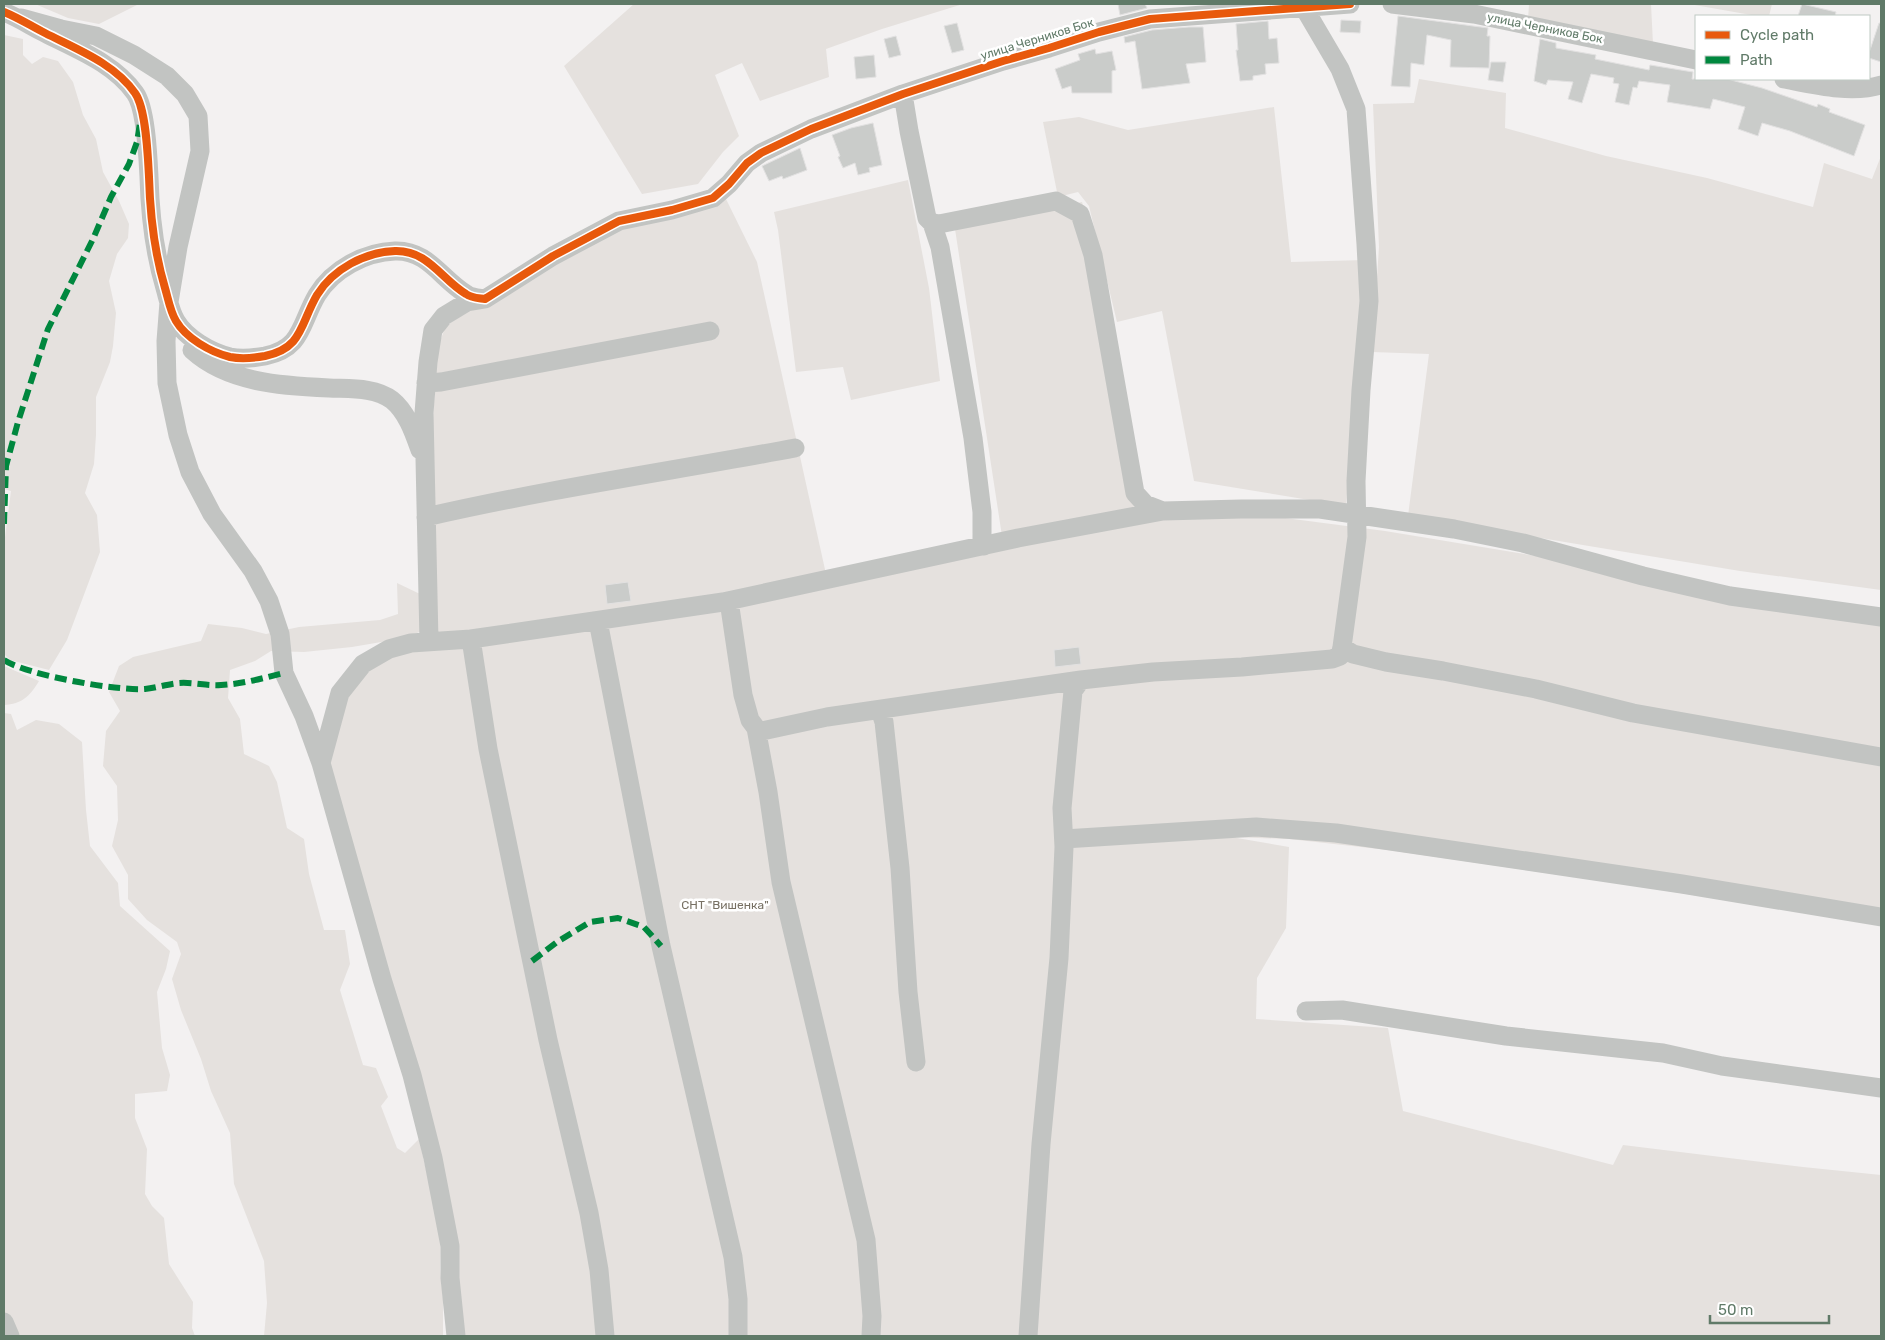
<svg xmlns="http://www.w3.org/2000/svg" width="1885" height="1340" font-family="Rubik,sans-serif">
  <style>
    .green { fill: #e5e1de }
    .building { fill: #caccca; stroke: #e2e1e1 }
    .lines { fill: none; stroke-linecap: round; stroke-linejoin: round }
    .minor { stroke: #c2c4c2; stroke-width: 19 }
    .quiet { stroke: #00873e; stroke-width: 6; stroke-dasharray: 12 6; stroke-linecap: butt }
    .cycleway-casing { stroke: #fff; stroke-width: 11 }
    .cycleway { stroke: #e8590c; stroke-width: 8 }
    .labels { text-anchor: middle; stroke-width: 5; stroke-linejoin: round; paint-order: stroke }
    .street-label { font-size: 12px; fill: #607a68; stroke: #fff }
    .park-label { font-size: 12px; fill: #777063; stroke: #fff }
  </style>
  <rect width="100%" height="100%" fill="#f3f1f1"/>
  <path class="green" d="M35,4H139L99,24L68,18Z
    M634,4H963L882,29L826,49L829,77L760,101L742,63L715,75L739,136L723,152L698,184L642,194L564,66Z
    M1529,4H1651L1653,44L1528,20Z
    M1689,4H1772L1769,16H1757Z
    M4,35L23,39V55L32,64L43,57L58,61L73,82L83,115L96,139L103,172L119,201L129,224L128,238L117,254L109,281L116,313L113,346L110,362L96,397V435L94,464L85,493L97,515L100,552L67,640L49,670L10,660L4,654V545L11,491L4,489Z
    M1419,79L1506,93L1505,128L1606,156L1707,178L1813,207L1824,163L1872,179L1881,156V590L1740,571L1408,516L1429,354L1372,352L1379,247L1373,104L1414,103Z
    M1274,107L1291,262L1365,260L1346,506L1194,481L1162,311L1117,322L1089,206L1078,192L1058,197L1043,122L1079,117L1128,130Z
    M908,180L929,288L940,381L851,400L843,367L796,372L778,230L774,212Z
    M726,199L757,262L826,574L1002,536L955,229L1082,202L1102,270L1139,489L1148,500L1385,531L1548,558L1881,623V925L1630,885L1388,850L1289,839L1231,837L1289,847L1286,928L1257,978L1256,1019L1388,1028L1403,1111L1613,1165L1623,1145L1803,1167L1881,1175V1336H461L454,1242L327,767L343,698L365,670L396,652L433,645L429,474L438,346L446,326L471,309L560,258L622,226L692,212Z
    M397,583L420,594V632L393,640L352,647L304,652L271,651L255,661L230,670L228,698L240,719L244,754L269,766L277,782L287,828L304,839L309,874L324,930H345L350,964L340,990L363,1065L376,1068L388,1097L381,1106L397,1148L405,1153L419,1139L441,1235L440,1269L443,1299V1336H264L267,1303L264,1261L234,1184L230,1133L211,1091L201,1059L181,1010L172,979L181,954L177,942L147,920L128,899V875L112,846L118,820L117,786L103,766L106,731L120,711L109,692L119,666L133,657L201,641L208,624L242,628L266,634L299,627L380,620L398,614Z
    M4,666L39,681C30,696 22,704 4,705Z
    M4,713L11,714L17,730L36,720L59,724L82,742L86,810L90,846L118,883L120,906L170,951L166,969L157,992L162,1048L170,1075L167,1091L135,1094V1118L147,1149L145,1194L152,1206L164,1218L169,1264L193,1302L192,1328L195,1336H4Z"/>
  <path class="building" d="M1118,4H1145L1147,8L1120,15Z
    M1802,4L1836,12L1835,16H1798Z
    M1398,16L1488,28L1487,36H1490L1489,68L1450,67L1451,40L1427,35L1424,65L1411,63L1410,87L1391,86Z
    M1341,20L1361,21L1360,33L1340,32Z
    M1268,21L1269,39L1277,38L1279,63L1265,64L1266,74L1253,76V80L1240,81L1236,50H1238L1236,24Z
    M957,23L964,50L952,53L944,26Z
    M1879,23H1881V62L1869,58V53Z
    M1189,27H1203L1206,62L1186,64L1190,83L1142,89L1135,41L1125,43L1124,37L1152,30Z
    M896,36L901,55L889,58L884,39Z
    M1540,39L1556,43V48L1596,55L1595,59L1649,70L1650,65L1693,72L1692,79H1727L1762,88L1817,107L1818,104L1830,109L1829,112L1865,125L1854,156L1790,131L1762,123L1758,136L1738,129L1745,107L1713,99L1710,109L1667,102L1670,85L1639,81L1637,88L1633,87L1629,105L1615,102L1619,84L1613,83L1614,78L1591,74L1582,103L1568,99L1573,82L1548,80L1546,85L1534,81Z
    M1095,49L1096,54L1112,51L1116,70L1112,71V93H1072L1071,86L1062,89L1055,69L1080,60L1078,54Z
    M874,55L876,77L856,79L854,57Z
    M1491,62H1506L1503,82L1488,80Z
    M873,123L882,165L869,168L870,172L858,175L855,163L843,168L838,157L840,156L832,135L851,128Z
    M800,148L807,170L783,179L782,176L769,181L762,166Z
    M628,582L631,601L607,604L605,585Z
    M1079,647L1081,664L1055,667L1054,650Z"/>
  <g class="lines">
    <path class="minor" d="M1392,4L1474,14L1696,60
      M4,12C19,18 31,26 45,33C76,49 114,63 135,93C146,108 148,157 149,177C150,214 154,251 165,288C168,298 170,311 176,321C186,338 210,352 230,357C240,359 254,358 265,356C303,348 300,324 317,295C333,269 365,252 395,251C428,250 441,279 466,294C471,298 479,298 485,299
      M21,18L61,29L96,36L134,55L167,76L185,94L198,116L200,151L178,247L169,302L166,341L167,383L178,435L190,472L212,514L253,571L269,601L280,634L284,673L304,716L321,763
      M1784,79C1815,85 1851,94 1881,85
      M903,94L909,131L927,218L932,223L939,224L1056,201L1080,214L1093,255L1135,493L1145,504L1163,511
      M932,223L940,247L973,438L982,512V541L984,546
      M192,350C228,383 283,386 329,388C350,389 375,387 392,400C407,412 414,433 420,450
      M426,383L441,382L710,331
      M426,517C548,489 672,471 795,448
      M729,601L743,695L750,720L756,728L768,792L781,882L866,1240L872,1316L871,1336
      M598,621L661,946L733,1257L738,1299V1336
      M471,639L488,749L548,1040L589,1213L599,1270L605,1336
      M429,641L424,413L428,362L433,330L444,316L467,302L485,299L553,256L619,221L672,210L713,198L729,184L747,163L761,153L811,129L903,94L1003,61L1049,48L1099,32L1150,19L1350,4
      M1342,647L1353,654L1386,662L1443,671L1536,689L1633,713L1881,757
      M880,710L884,722L900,868L908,992L916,1062
      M757,732L827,717L1081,680
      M1064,839L1256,827L1336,833L1682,884L1881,917
      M1306,1011L1342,1010L1506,1036L1663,1053L1722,1066L1881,1088
      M4,1322L10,1336
      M456,1336L450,1278V1246L433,1158L412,1075L382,979L321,763L340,693L363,664L389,649L411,643L471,639L723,602L1018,538L1163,511L1241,509H1320L1454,529L1523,543L1643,576L1730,596L1881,617
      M1028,1336L1041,1144L1059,958L1064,847L1062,808L1073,691L1081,680L1153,672L1242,667L1332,659L1340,656L1342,647L1357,537L1356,481L1361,390L1369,301L1366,244L1356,109L1340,69L1303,6L1289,4"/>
    <path class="quiet" d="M4,524L6,466L18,422L48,329L93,239L111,197L129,164L137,142L140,123
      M4,660C26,675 117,691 145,689C156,688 167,684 179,683C193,682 207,686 221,685C243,684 263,678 284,673
      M532,961L557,942L590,922L618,918L644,927L661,946"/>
    <g class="cycleway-casing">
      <path id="cycleway" d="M4,12C19,18 31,26 45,33C76,49 114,63 135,93C146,108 148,157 149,177C150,214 154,251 165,288C168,298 170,311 176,321C186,338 210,352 230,357C240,359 254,358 265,356C303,348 300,324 317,295C333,269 365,252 395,251C428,250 441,279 466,294C471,298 479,298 485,299L553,256L619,221L672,210L713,198L729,184L747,163L761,153L811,129L903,94L1003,61L1049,48L1099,32L1150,19L1350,4"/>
    </g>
    <use href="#cycleway" class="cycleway"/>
  </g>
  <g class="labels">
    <g class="street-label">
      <text transform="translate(1545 28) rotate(11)" y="4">улица Черников Бок</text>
      <text transform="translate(1037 39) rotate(-17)" y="4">улица Черников Бок</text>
    </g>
    <g class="park-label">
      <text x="725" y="909">СНТ "Вишенка"</text>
    </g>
  </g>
  <rect width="1885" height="1340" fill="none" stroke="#607a68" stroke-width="10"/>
  <rect x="1695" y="15" width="175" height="65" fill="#ffffff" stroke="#bfcac3"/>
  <rect x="1705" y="31" width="25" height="8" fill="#e8590c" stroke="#bfcac3"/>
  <text x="1740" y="40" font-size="15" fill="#607a68">Cycle path</text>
  <rect x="1705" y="56" width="25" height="8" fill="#00873e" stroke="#bfcac3"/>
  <text x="1740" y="65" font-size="15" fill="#607a68">Path</text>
  <path d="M1710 1315v8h119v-8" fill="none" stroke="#607a68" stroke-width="2.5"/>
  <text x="1718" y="1315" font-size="15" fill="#607a68" stroke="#ffffff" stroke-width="4" paint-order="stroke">50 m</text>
</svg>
